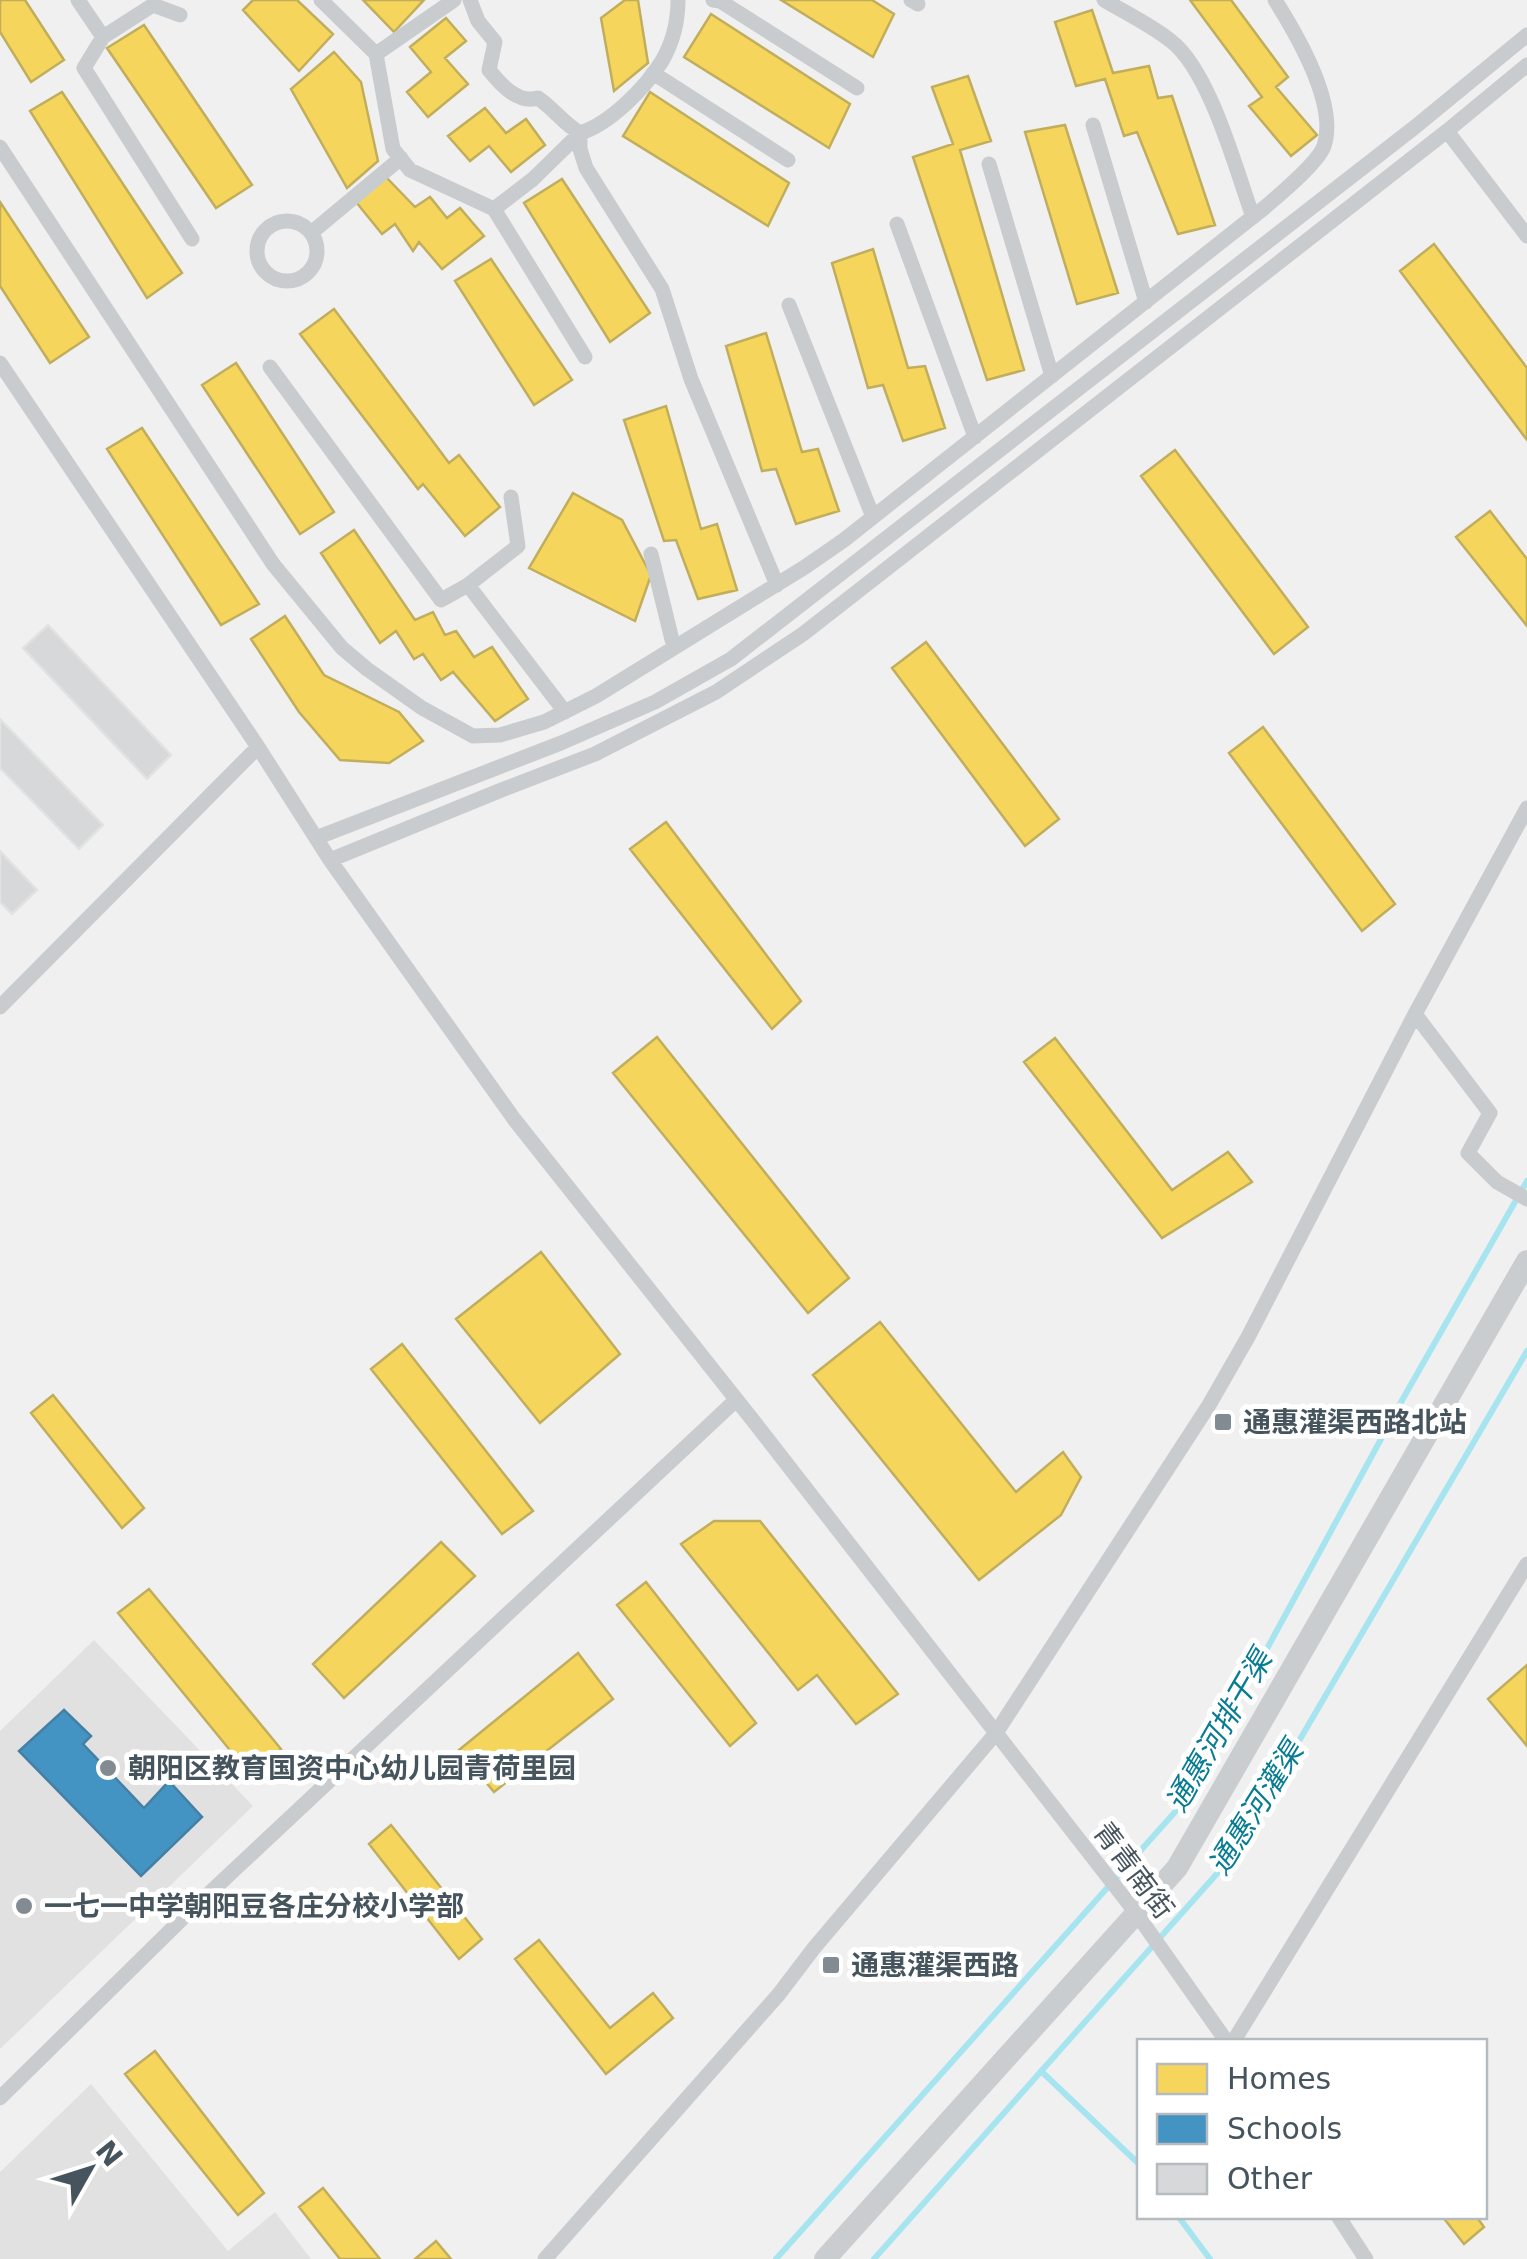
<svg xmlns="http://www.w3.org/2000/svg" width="1527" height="2259" font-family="'DejaVu Sans','Noto Sans SC',sans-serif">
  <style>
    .education { fill: #e2e1e2 }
    .homes { fill: #f6d55c; stroke: #c1ae5d; stroke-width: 2.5 }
    .schools { fill: #4393c3; stroke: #4480a5; stroke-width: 2.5 }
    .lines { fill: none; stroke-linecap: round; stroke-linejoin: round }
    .stream { stroke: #a6e5f0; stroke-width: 6 }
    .building { fill: #d7d8d9; stroke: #e2e2e3; stroke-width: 2.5 }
    .street { stroke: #c9cccf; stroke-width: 15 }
    .secondary { stroke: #cacdd0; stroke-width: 22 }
    .poi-dot { fill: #828b91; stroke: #fff; stroke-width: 4 }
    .labels { text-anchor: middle; stroke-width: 10; stroke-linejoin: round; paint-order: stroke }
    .poi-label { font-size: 28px; font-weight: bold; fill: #46545e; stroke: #fff; text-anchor: start }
    .street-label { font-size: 28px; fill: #46545e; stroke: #fff }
    .water-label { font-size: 30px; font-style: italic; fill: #077c92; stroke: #fff }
  </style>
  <rect width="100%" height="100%" fill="#f1f0f0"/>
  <path class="education" d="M94,1640L253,1806L0,2049V1731Z
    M91,2084L228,2251L275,2212L311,2259H0V2172Z"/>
  <path class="homes" d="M0,0H25L64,60L31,82L0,32Z
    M253,0H297L333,34L299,71L243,10Z
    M363,0H424L394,32Z
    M625,0H638L648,63L614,91L601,18Z
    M781,0H872L894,14L873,57Z
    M1190,0H1231L1288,77L1276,87L1317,135L1291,156L1249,106L1262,97Z
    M1092,10L1113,73L1149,66L1158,98L1172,96L1215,225L1178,234L1137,132L1124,136L1105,79L1076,86L1055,22Z
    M711,14L850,104L829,148L684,57Z
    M446,18L466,41L445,58L468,84L428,117L407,92L431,72L410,47Z
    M144,25L252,185L216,208L107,48Z
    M334,52L361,82L378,161L347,188L291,89Z
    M968,76L991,141L960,150L1024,370L987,380L913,157L953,144L932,87Z
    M62,92L182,273L147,298L30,111Z
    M650,92L789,183L768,226L623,136Z
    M485,108L506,133L526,119L545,145L511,172L489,146L470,161L448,136Z
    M1065,125L1118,293L1077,304L1025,132Z
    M386,177L415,207L430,197L447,218L460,208L484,236L442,269L419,242L413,251L395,224L382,234L356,202Z
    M562,179L650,313L610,342L524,203Z
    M0,202L89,337L50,363L0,286Z
    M1434,244L1527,368V440L1400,271Z
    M873,249L908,368L925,366L945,428L903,441L883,385L868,388L832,263Z
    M491,259L572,380L534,405L455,281Z
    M334,309L449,463L459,455L500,507L465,536L423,484L418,489L300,334Z
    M766,333L802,452L818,449L839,511L796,524L776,469L762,471L726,346Z
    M236,363L334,512L300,534L202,385Z
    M666,406L701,529L717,524L737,590L698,599L676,540L664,541L624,420Z
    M142,428L259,604L221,625L107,449Z
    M1175,450L1308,627L1274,654L1141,476Z
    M573,493L622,520L651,575L635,621L529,568Z
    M1490,511L1527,559V626L1456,537Z
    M354,530L415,620L433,612L445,635L456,631L474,657L492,647L528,699L495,721L453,672L441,680L423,654L414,659L396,631L380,643L321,553Z
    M285,616L324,675L399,712L423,741L389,763L340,760L299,712L251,639Z
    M926,642L1059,819L1025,846L892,668Z
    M1263,727L1395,904L1362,931L1229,753Z
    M666,822L801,1001L772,1029L630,849Z
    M657,1037L849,1278L808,1313L613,1073Z
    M1055,1038L1172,1190L1228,1152L1252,1182L1162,1238L1024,1062Z
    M541,1252L620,1354L540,1423L456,1319Z
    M880,1322L1016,1492L1063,1452L1081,1477L1061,1515L979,1580L813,1375Z
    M402,1344L533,1511L502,1534L371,1369Z
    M53,1395L144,1508L122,1528L31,1413Z
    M714,1521H760L898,1694L856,1724L817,1675L798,1690L681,1544Z
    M441,1542L475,1576L344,1698L313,1664Z
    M646,1582L756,1723L730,1746L617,1605Z
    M149,1589L281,1749L251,1776L118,1613Z
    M578,1653L613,1699L494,1792L459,1750Z
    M1527,1665V1746L1488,1699Z
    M391,1825L482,1939L459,1959L369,1844Z
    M539,1940L610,2028L653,1993L673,2018L606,2074L515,1959Z
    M155,2051L264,2193L238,2215L125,2074Z
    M323,2188L380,2259H340L299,2207Z
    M1442,2216H1476L1484,2227L1464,2244Z
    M436,2241L451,2259H415Z"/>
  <path class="schools" d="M64,1710L91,1736L83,1744L144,1808L169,1781L202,1817L141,1876L19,1751Z"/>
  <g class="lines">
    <path class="stream" d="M1041,2071L1140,2165
      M1178,2216L1210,2259
      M776,2259L1183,1803L1405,1395L1527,1181
      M874,2259L1230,1859L1527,1351"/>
  </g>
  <path class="building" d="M48,625L171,755L147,779L23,648Z
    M0,719L103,825L79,849L0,768Z
    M0,851L37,890L12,914L0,902Z"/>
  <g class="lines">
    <path class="street" d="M78,0L103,37L84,68L192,239
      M321,0L376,54
      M454,0L376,54L393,149L410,170L494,209L533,179L580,133
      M470,0L478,21L495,42L489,70C501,85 518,104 538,98C554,109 564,124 580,133C610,124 646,87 662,61C673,42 678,21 678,0
      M713,0L720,1L857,88
      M911,0L918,4
      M1104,0C1126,13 1151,25 1171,41C1210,71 1236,170 1253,217
      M103,37L153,5L180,15
      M653,73L788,160
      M1093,125L1146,302
      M1447,131L1527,236
      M580,133V149L586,168L662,289L691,379L777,585
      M0,147L273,564L342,648L367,669L422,708L473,736L500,735L544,722L596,696L805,567L844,540L1264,208C1279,195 1318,163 1324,146C1338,104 1297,35 1275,0
      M989,164L1052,376
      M494,209L585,357
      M257 251a30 30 0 1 1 60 0a30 30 0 1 1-60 0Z
      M897,224L975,437
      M311,233L401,158
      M789,305L873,517
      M0,363L258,747L330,860L514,1119L755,1423L1136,1913L1227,2042
      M270,367L441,600L468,585L565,712
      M651,554L674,648
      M468,585L518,546L511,497
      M316,838L561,743L655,702L731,659L1415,127L1527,35
      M330,860L499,791L595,754L716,692L803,634L1447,131L1527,65
      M0,1007L258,747
      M1415,1014L1490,1113L1468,1153L1497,1182L1527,1199
      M1233,2042L1527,1564
      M0,2098L185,1916L736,1400
      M1338,2216L1366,2259
      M545,2259L779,1994L814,1948L996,1733L1209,1405L1248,1337L1415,1014L1527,808"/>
    <path class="secondary" d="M825,2259L1177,1868L1527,1261"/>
  </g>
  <g class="poi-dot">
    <rect x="1213" y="1412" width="20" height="20" rx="5"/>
    <circle cx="108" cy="1768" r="10"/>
    <circle cx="24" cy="1906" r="10"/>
    <rect x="821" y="1955" width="20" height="20" rx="5"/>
  </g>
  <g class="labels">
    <g class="poi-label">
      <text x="1243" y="1432">通惠灌渠西路北站</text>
      <text x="128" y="1778">朝阳区教育国资中心幼儿园青荷里园</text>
      <text x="44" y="1916">一七一中学朝阳豆各庄分校小学部</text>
      <text x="851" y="1975">通惠灌渠西路</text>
    </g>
    <g class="street-label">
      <text transform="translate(1134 1870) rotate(53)" y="10">青青南街</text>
    </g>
    <g class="water-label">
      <text transform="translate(1219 1731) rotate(-60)" y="10">通惠河排干渠</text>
      <text transform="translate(1256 1808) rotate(-58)" y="10">通惠河灌渠</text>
    </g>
  </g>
  <rect x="1137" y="2039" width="350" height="180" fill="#ffffff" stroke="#b5bbbf" stroke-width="2.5"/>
  <rect x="1157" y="2064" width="50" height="30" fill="#f6d55c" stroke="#b5bbbf" stroke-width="2.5"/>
  <text x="1227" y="2089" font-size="30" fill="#46545e">Homes</text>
  <rect x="1157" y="2114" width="50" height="30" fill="#4393c3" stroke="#b5bbbf" stroke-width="2.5"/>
  <text x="1227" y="2139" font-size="30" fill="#46545e">Schools</text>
  <rect x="1157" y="2164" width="50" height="30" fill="#d7d8d9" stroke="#b5bbbf" stroke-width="2.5"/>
  <text x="1227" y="2189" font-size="30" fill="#46545e">Other</text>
  <g transform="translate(90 2169) rotate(51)" stroke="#ffffff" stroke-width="8" paint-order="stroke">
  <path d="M0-8L18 38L0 25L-18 38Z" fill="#46545e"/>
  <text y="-15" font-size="28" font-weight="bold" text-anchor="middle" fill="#46545e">N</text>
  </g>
</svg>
